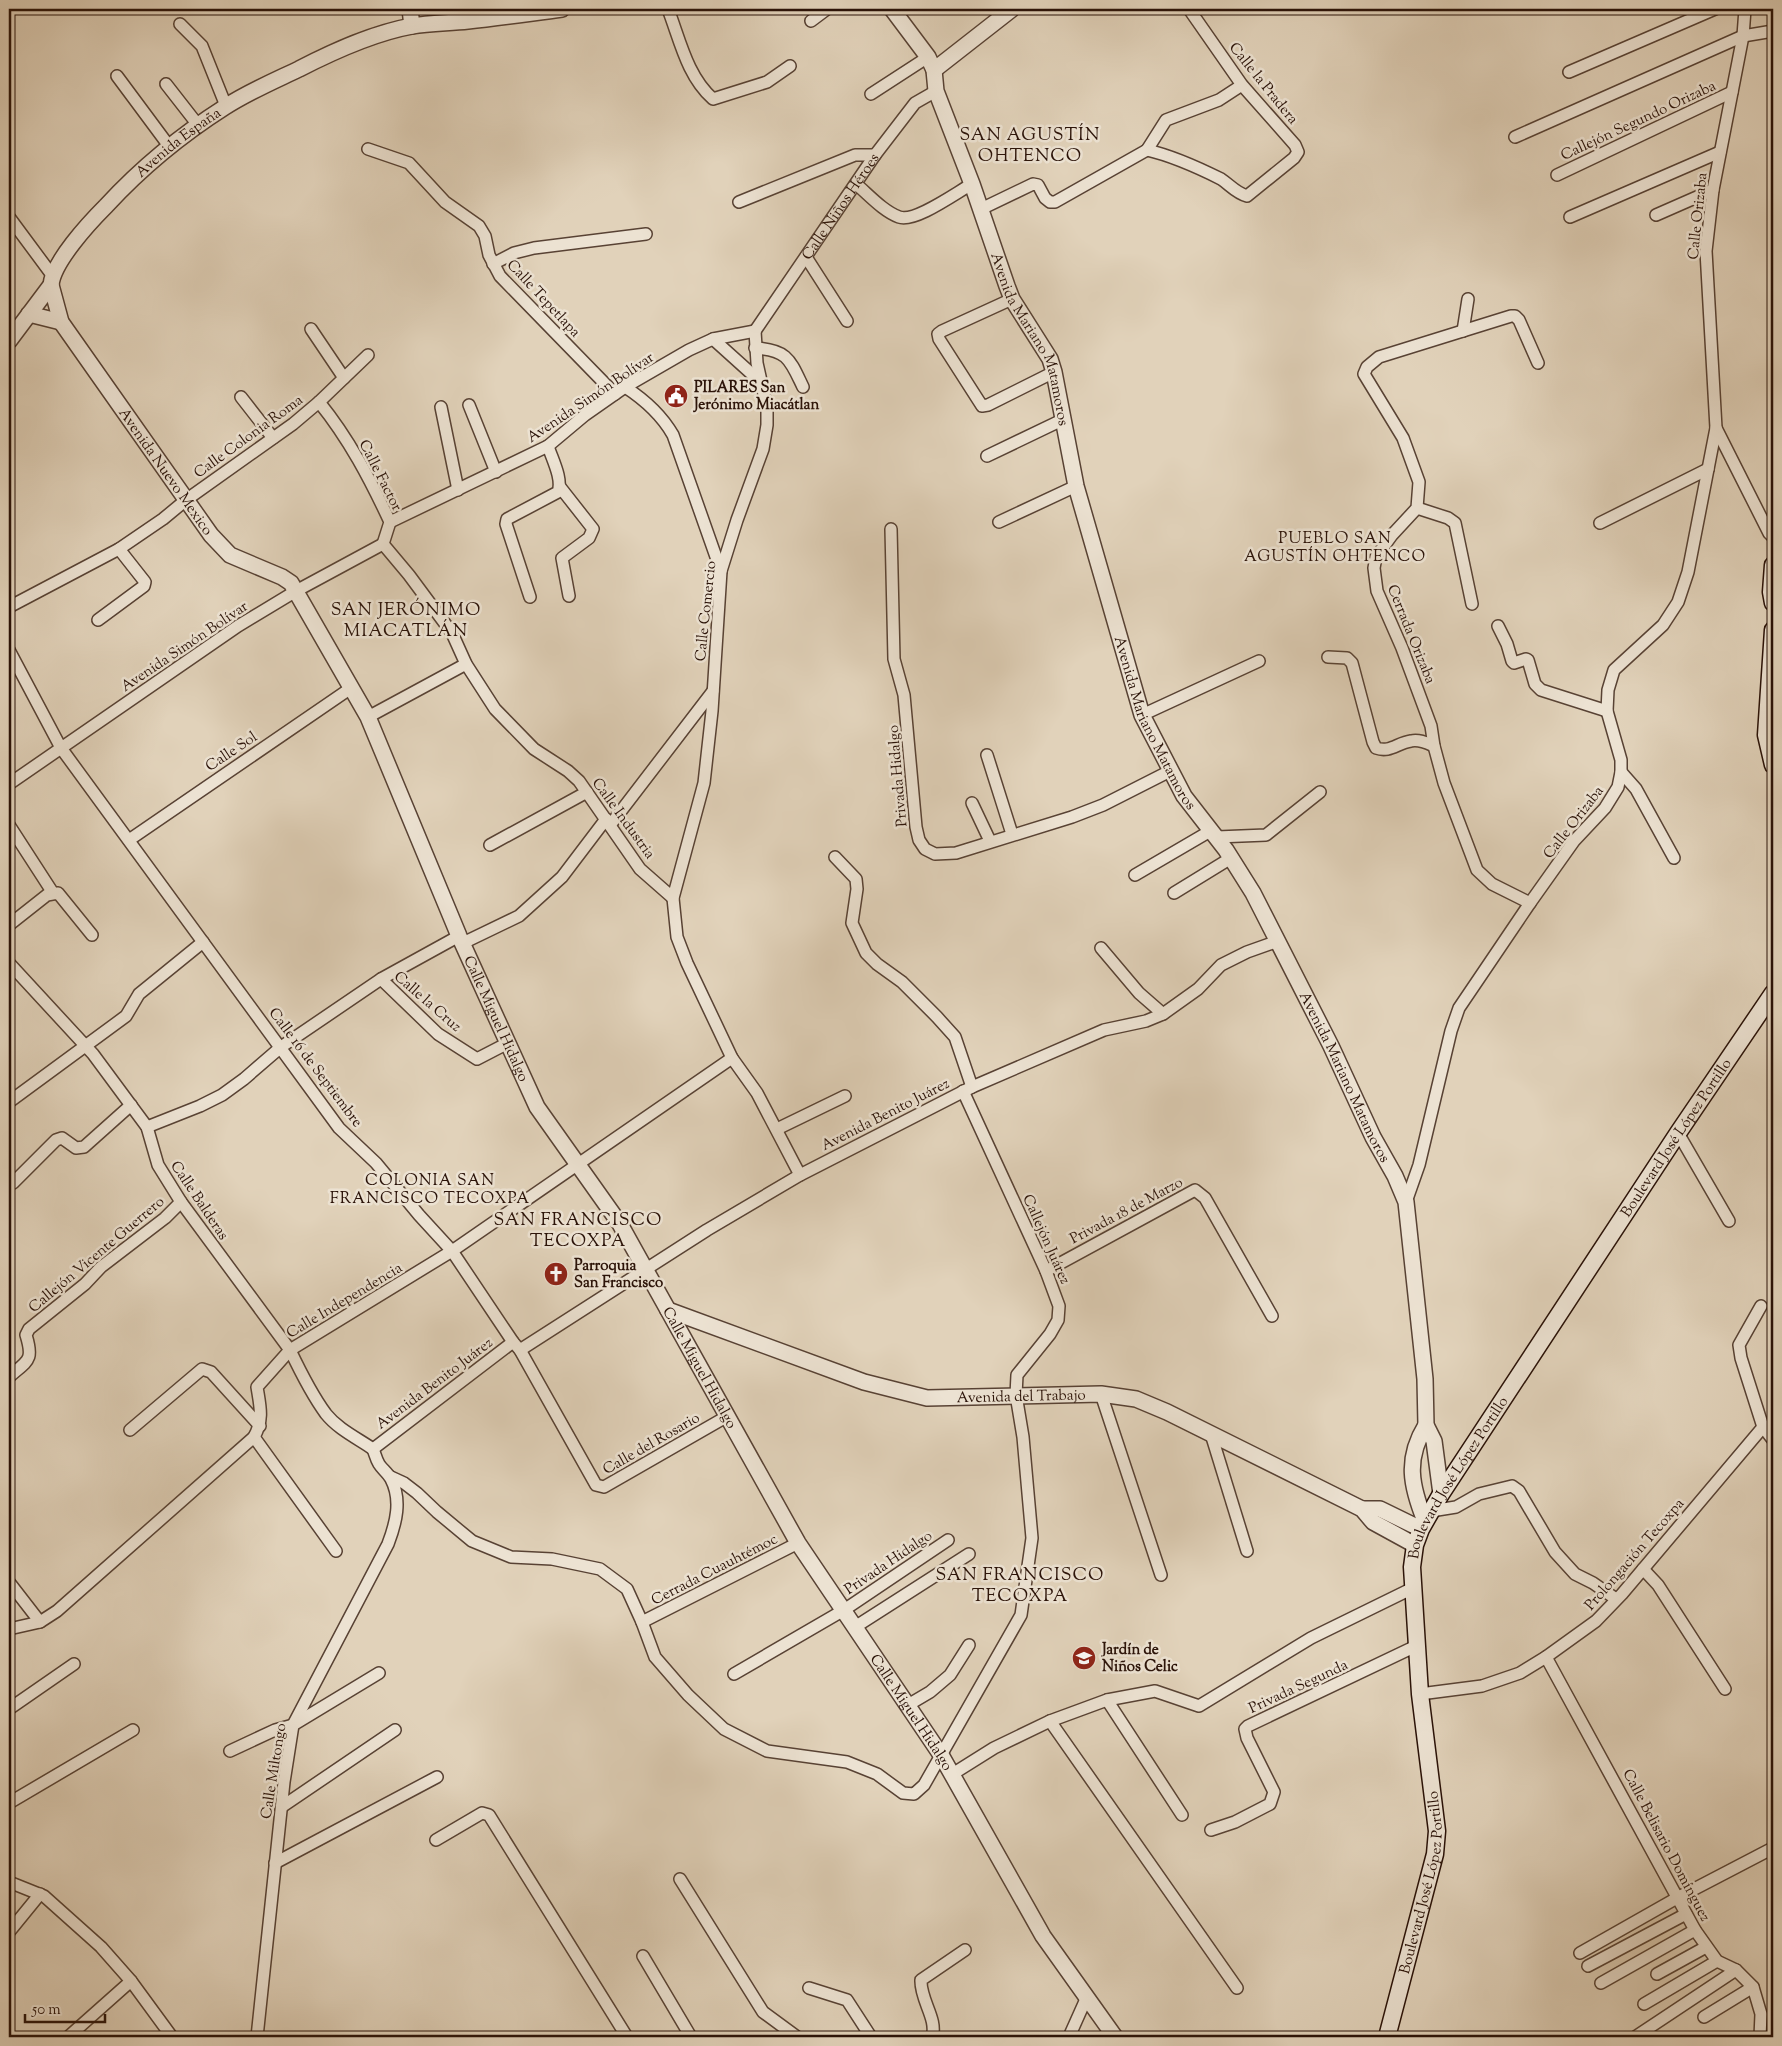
<svg xmlns="http://www.w3.org/2000/svg" width="1782" height="2046" font-family="'Sorts Mill Goudy',serif">
  <style>
    .lines { fill: none; stroke-linecap: round; stroke-linejoin: round }
    .minor-casing { stroke: #584234; stroke-width: 14 }
    .tertiary-casing { stroke: #584234; stroke-width: 18 }
    .secondary-casing { stroke: #2a1208; stroke-width: 19 }
    .minor { stroke: #ece2d2; stroke-width: 11 }
    .tertiary { stroke: #ece2d2; stroke-width: 15 }
    .secondary { stroke: #ece2d2; stroke-width: 16 }
    .labels { text-anchor: middle; stroke-width: 5; stroke-linejoin: round; paint-order: stroke }
    .street-label { font-size: 15px; fill: #2a1208; stroke: #ece2d2 }
    .poi-label { font-size: 15px; font-weight: bold; fill: #2a1208; stroke: #ece2d2; text-anchor: start }
    .neighbourhood-label { font-size: 16px; letter-spacing: 1px; fill: #2a1208; stroke: #ece2d2 }
    .quarter-label { font-size: 18px; letter-spacing: 1px; fill: #2a1208; stroke: #ece2d2 }
  </style>
  <rect width="100%" height="100%" fill="#e1d2ba"/>
  <filter id="stains"><feTurbulence type="fractalNoise" baseFrequency=".004" numOctaves="4"/><feColorMatrix values="0 0 0 0 .2 0 0 0 0 .09 0 0 0 0 .02 0 0 0 .5 -.17"/></filter>
  <radialGradient id="worn" r=".72"><stop offset=".6" stop-color="#630" stop-opacity="0"/><stop offset="1" stop-color="#630" stop-opacity=".3"/></radialGradient>
  <g class="lines">
    <g class="minor-casing">
      <g id="minor">
        <path d="M668,9C680,40 687,76 713,99L767,82L790,66"/>
        <path d="M1189,9L1242,85L1295,145L1298,152L1294,158L1247,196C1236,193 1230,185 1221,179C1197,167 1173,156 1147,150L1166,120L1219,100L1242,85"/>
        <path d="M811,21L827,9"/>
        <path d="M180,24L202,46L226,106"/>
        <path d="M1569,72L1715,9"/>
        <path d="M117,76L169,146"/>
        <path d="M166,84L198,125"/>
        <path d="M871,94L928,57"/>
        <path d="M1515,137L1743,36L1773,31"/>
        <path d="M368,149L409,163L445,202L479,226L485,236L489,255L500,276L615,394"/>
        <path d="M1557,175L1732,92"/>
        <path d="M856,184C869,195 883,211 899,217C915,223 957,192 972,184"/>
        <path d="M739,202L855,155H875"/>
        <path d="M981,209L1033,184L1038,185L1045,198L1050,202H1055L1147,150"/>
        <path d="M1656,215L1713,190"/>
        <path d="M9,217L52,275"/>
        <path d="M1570,217L1720,152"/>
        <path d="M806,257L847,321"/>
        <path d="M493,264L514,253L534,248L646,234"/>
        <path d="M1012,299L942,331L938,334L939,339L982,406L988,405L1054,372"/>
        <path d="M311,329L344,378"/>
        <path d="M755,331L757,363L767,408V425L763,449L737,520L721,571L712,711L704,783L673,898L677,937L687,963L732,1058L757,1093L800,1175"/>
        <path id="s1" d="M755,331L875,155L915,103L936,91"/>
        <path d="M1463,331L1468,299"/>
        <path d="M713,339L764,385"/>
        <path d="M755,348C788,350 790,360 803,387"/>
        <path d="M625,387C645,400 661,414 673,435L721,571"/>
        <path d="M241,397L273,438"/>
        <path d="M319,402C349,439 370,479 390,522L383,544L409,575L452,633L466,664L495,709L534,749L568,771L579,781L640,869L673,898"/>
        <path d="M469,405L496,472"/>
        <path d="M441,407L458,490"/>
        <path d="M1716,428L1769,533L1773,537"/>
        <path d="M987,456L1062,420"/>
        <path d="M560,487L593,529L589,538L562,558L569,596"/>
        <path d="M1417,508L1448,518L1455,523L1472,604"/>
        <path d="M390,522L548,446L585,415L625,387L689,350L713,339L755,331"/>
        <path d="M999,522L1076,486"/>
        <path d="M1600,523L1708,469"/>
        <path d="M891,529L894,659L904,695L916,827L919,840L925,849L935,854L956,853L1072,817L1103,805L1170,771"/>
        <path d="M530,597L506,524L507,519L558,492C563,479 552,459 548,446"/>
        <path d="M9,607L119,549L163,519L186,500L293,424L319,402L368,355"/>
        <path d="M98,620L144,586L145,582L119,549"/>
        <path d="M1498,626L1507,644L1512,661L1514,663L1526,659L1528,660L1535,684L1541,690L1607,711"/>
        <path d="M9,650L61,748L339,1128L376,1163L419,1215L452,1251L513,1342L520,1350L596,1485L604,1487L726,1417"/>
        <path d="M1328,657L1347,658L1352,663L1373,742L1376,748C1390,753 1397,743 1411,741C1419,739 1427,743 1434,746"/>
        <path d="M1142,715L1259,661"/>
        <path d="M368,717L466,664"/>
        <path d="M987,755L1012,834"/>
        <path d="M1621,772L1636,789L1674,858"/>
        <path d="M9,784L238,626L296,591L383,544"/>
        <path d="M972,803L990,841"/>
        <path d="M611,824L713,691"/>
        <path d="M9,825L53,893"/>
        <path d="M1217,837L1266,835L1320,792"/>
        <path d="M129,840L351,688"/>
        <path d="M490,845L587,792"/>
        <path d="M835,857L856,879L857,889L852,923L866,953L877,964L902,982L937,1017L955,1037L972,1087"/>
        <path d="M1135,875L1212,830"/>
        <path d="M1174,893L1231,858"/>
        <path d="M1530,903L1492,884L1477,870L1444,783L1434,746L1431,726L1402,648L1377,591L1374,568L1376,557L1392,535L1417,508L1419,482L1403,438L1364,374L1367,367L1379,357L1511,316H1515L1519,320L1538,363"/>
        <path d="M9,925L47,895L58,893L92,935"/>
        <path d="M463,943L519,916L562,877L606,819"/>
        <path d="M1101,948L1139,993L1163,1014"/>
        <path d="M9,963L93,1054L147,1127L158,1165L181,1202L290,1350C300,1371 312,1395 326,1414C338,1429 357,1438 373,1449"/>
        <path d="M381,979L438,1034L477,1059L508,1043"/>
        <path d="M9,1102L126,1016L139,994L203,942"/>
        <path d="M147,1127L200,1106L222,1095L244,1079L281,1047L381,979L459,936"/>
        <path d="M777,1129L845,1096"/>
        <path d="M1678,1133L1729,1221"/>
        <path d="M13,1183L56,1140L62,1138L76,1148L84,1147L131,1105"/>
        <path d="M1406,1202L1419,1165L1451,1031L1459,1008L1530,903L1574,841L1605,808L1618,787L1621,772V760L1607,711L1608,690L1614,670L1663,625L1678,602L1688,572L1716,428L1706,251L1713,190L1743,36L1745,9"/>
        <path d="M1046,1271L1195,1190L1205,1198L1272,1316"/>
        <path d="M1761,1306L1739,1345L1741,1358L1763,1427L1773,1440"/>
        <path d="M520,1350L707,1230L800,1175L972,1087L1104,1030L1146,1021L1163,1014L1198,989L1221,965L1247,952L1278,941"/>
        <path d="M9,1377C28,1360 34,1361 26,1335L29,1329L85,1284L101,1267L165,1218L181,1202"/>
        <path d="M1101,1394L1161,1575"/>
        <path d="M130,1430L202,1369L211,1372L260,1426"/>
        <path d="M1211,1434L1247,1551"/>
        <path d="M254,1437L336,1551"/>
        <path d="M373,1449L513,1342"/>
        <path d="M391,1477L404,1483L417,1493L437,1512L472,1541L511,1557L552,1559L600,1569L627,1589L642,1622L655,1657L688,1695L724,1729L767,1751L847,1762L877,1774L903,1793L914,1794L924,1785L1021,1615L1032,1538L1023,1437L1016,1395L1017,1375L1050,1334L1058,1320L1059,1306L1046,1271L963,1091"/>
        <path d="M1431,1511L1456,1507L1479,1494L1512,1486L1519,1491L1555,1552L1575,1574L1593,1583L1616,1599"/>
        <path d="M1643,1569L1658,1585L1725,1689"/>
        <path d="M9,1582L40,1622"/>
        <path d="M642,1622L798,1543"/>
        <path d="M855,1627L969,1554"/>
        <path d="M9,1629L40,1622L57,1611L254,1437C264,1419 260,1406 257,1387L290,1350L452,1251L732,1058"/>
        <path d="M1546,1657L1695,1930L1717,1961L1736,1970L1753,1987L1761,2014L1760,2037"/>
        <path d="M734,1674L844,1610L948,1540"/>
        <path d="M1420,1694L1482,1686L1520,1673L1546,1657L1596,1621L1622,1594L1763,1427"/>
        <path d="M1107,1700L1182,1815"/>
        <path d="M908,1705L930,1692L950,1675L969,1645"/>
        <path d="M9,1709L74,1664"/>
        <path d="M1050,1721L1237,1988"/>
        <path d="M230,1751L275,1730L293,1725L379,1673"/>
        <path d="M951,1775L994,1748L1050,1721L1107,1700L1155,1691L1199,1706L1311,1638L1413,1588"/>
        <path d="M9,1803L133,1730"/>
        <path d="M283,1806L395,1730"/>
        <path d="M1211,1830L1235,1822L1270,1804L1274,1792L1247,1738L1245,1729L1248,1726L1416,1646"/>
        <path d="M436,1840L482,1813L489,1815L627,2037"/>
        <path d="M275,1863L437,1777"/>
        <path d="M680,1879L763,2012L797,2037"/>
        <path d="M9,1882L44,1896L101,1947L131,1981L172,2037"/>
        <path d="M9,1932L40,1894"/>
        <path d="M1580,1953L1677,1898L1773,1848"/>
        <path d="M643,1956L691,2037"/>
        <path d="M1588,1966L1686,1914"/>
        <path d="M1657,1974L1706,1947"/>
        <path d="M1601,1983L1695,1930"/>
        <path d="M809,1988L847,2000L871,2037"/>
        <path d="M1644,2004L1717,1961"/>
        <path d="M1704,2017L1753,1987"/>
        <path d="M68,2037L131,1981"/>
        <path d="M257,2037L284,1782L293,1725L388,1544C396,1523 402,1500 391,1479C388,1473 382,1469 379,1464C376,1459 375,1454 373,1449"/>
        <path d="M932,2037C938,2019 920,2000 921,1980L965,1950"/>
        <path d="M1069,2037L1086,1999"/>
        <path d="M1635,2037L1736,1970"/>
      </g>
    </g>
    <g class="tertiary-casing">
      <g id="tertiary">
        <path d="M410,9L412,26"/>
        <path id="s2" d="M892,9L928,57L934,70L936,91L972,184L1007,286L1012,299L1050,359L1054,372L1076,486L1142,715L1184,796L1226,850L1253,893L1331,1046L1373,1137L1395,1176L1406,1202L1425,1379L1426,1425L1434,1441L1441,1494"/>
        <path d="M934,70L1012,9"/>
        <path id="s3" d="M51,285L61,322L211,535L230,555L282,577L291,583L368,717L459,936L537,1107L620,1224L798,1543L941,1755L1043,1936L1115,2037"/>
        <path d="M29,314L61,322"/>
        <path id="s4" d="M9,341L51,285C53,262 89,223 106,206C141,168 181,135 225,107C248,92 274,81 299,69C334,51 373,33 412,26C430,23 449,23 468,21C499,18 531,13 562,9"/>
        <path id="s5" d="M668,1310L864,1382L927,1398L1101,1394L1136,1399L1167,1412L1362,1509L1373,1522L1415,1545"/>
        <path d="M1362,1509H1380L1421,1529"/>
        <path d="M1425,1521C1411,1486 1405,1459 1426,1425"/>
      </g>
    </g>
    <g class="secondary-casing">
      <g id="secondary">
        <path d="M1773,565L1771,592L1773,603"/>
        <path d="M1773,630L1766,735L1773,765"/>
        <path id="s6" d="M1387,2037L1435,1854L1437,1831L1420,1694L1412,1567L1415,1545L1421,1529L1441,1494L1678,1133L1773,993"/>
      </g>
    </g>
    <use href="#minor" class="minor"/>
    <use href="#tertiary" class="tertiary"/>
    <use href="#secondary" class="secondary"/>
  </g>
  <defs>
    <g id="civic-disc" transform="scale(1.25)"><circle r="9.5" fill="#8f2418" stroke="#ece2d2"/><path d="M-.6-6.5H3V-4.5H.6V-3L4-1V1h2V6H-6V1h2V-1L-.6-3ZM-1.2 2.5V6h2.4V2.5Z" fill="#fff"/></g>
    <g id="church-disc" transform="scale(1.25)"><circle r="9.5" fill="#8f2418" stroke="#ece2d2"/><path d="M-1.2-6h2.4v3.5h3.3v2.4h-3.3V6h-2.4V-.1h-3.3v-2.4h3.3Z" fill="#fff"/></g>
    <g id="school-disc" transform="scale(1.25)"><circle r="9.5" fill="#8f2418" stroke="#ece2d2"/><path d="M0-5L7-2L0 1L-7-2ZM-4 1L0 2.5L4 1V4Q0 6-4 4Z" fill="#fff"/></g>
  </defs>
  <g fill-rule="evenodd">
    <use href="#civic-disc" x="676" y="396"/>
    <use href="#church-disc" x="556" y="1274"/>
    <use href="#school-disc" x="1084" y="1658"/>
  </g>
  <g class="labels">
    <g class="street-label">
      <text transform="translate(1264 83) rotate(51)" y="5">Calle la Pradera</text>
      <text transform="translate(1638 120) rotate(-25)" y="5">Callejón Segundo Orizaba</text>
      <text dy="5" stroke="none"><textPath href="#s4" startOffset="264">Avenida España</textPath></text>
      <text dy="5" stroke="none"><textPath href="#s1" startOffset="151">Calle Niños Héroes</textPath></text>
      <text transform="translate(1697 216) rotate(-84)" y="5">Calle Orizaba</text>
      <text transform="translate(544 298) rotate(47)" y="5">Calle Tepetlapa</text>
      <text dy="5" stroke="none"><textPath href="#s2" startOffset="362">Avenida Mariano Matamoros</textPath></text>
      <text transform="translate(590 397) rotate(-34)" y="5">Avenida Simón Bolívar</text>
      <text transform="translate(248 436) rotate(-36)" y="5">Calle Colonia Roma</text>
      <text dy="5" stroke="none"><textPath href="#s3" startOffset="221">Avenida Nuevo Mexico</textPath></text>
      <text transform="translate(381 475) rotate(63)" y="5">Calle Factor</text>
      <text transform="translate(705 611) rotate(-84)" y="5">Calle Comercio</text>
      <text transform="translate(1412 634) rotate(68)" y="5">Cerrada Orizaba</text>
      <text transform="translate(184 646) rotate(-34)" y="5">Avenida Simón Bolívar</text>
      <text dy="5" stroke="none"><textPath href="#s2" startOffset="768">Avenida Mariano Matamoros</textPath></text>
      <text transform="translate(231 751) rotate(-34)" y="5">Calle Sol</text>
      <text transform="translate(897 776) rotate(-95)" y="5">Privada Hidalgo</text>
      <text transform="translate(624 818) rotate(54)" y="5">Calle Industria</text>
      <text transform="translate(1573 822) rotate(-52)" y="5">Calle Orizaba</text>
      <text transform="translate(428 1001) rotate(41)" y="5">Calle la Cruz</text>
      <text dy="5" stroke="none"><textPath href="#s3" startOffset="876">Calle Miguel Hidalgo</textPath></text>
      <text transform="translate(316 1067) rotate(53)" y="5">Calle 16 de Septiembre</text>
      <text dy="5" stroke="none"><textPath href="#s2" startOffset="1172">Avenida Mariano Matamoros</textPath></text>
      <text transform="translate(885 1114) rotate(-27)" y="5">Avenida Benito Juárez</text>
      <text dy="5" stroke="none"><textPath href="#s6" startOffset="984">Boulevard José López Portillo</textPath></text>
      <text transform="translate(200 1200) rotate(56)" y="5">Calle Balderas</text>
      <text transform="translate(1126 1210) rotate(-28)" y="5">Privada 18 de Marzo</text>
      <text transform="translate(1047 1239) rotate(66)" y="5">Callejón Juárez</text>
      <text transform="translate(96 1254) rotate(-40)" y="5">Callejón Vicente Guerrero</text>
      <text transform="translate(344 1300) rotate(-31)" y="5">Calle Independencia</text>
      <text dy="5" stroke="none"><textPath href="#s3" startOffset="1281">Calle Miguel Hidalgo</textPath></text>
      <text transform="translate(434 1383) rotate(-37)" y="5">Avenida Benito Juárez</text>
      <text dy="5" stroke="none"><textPath href="#s5" startOffset="368">Avenida del Trabajo</textPath></text>
      <text transform="translate(651 1443) rotate(-30)" y="5">Calle del Rosario</text>
      <text dy="5" stroke="none"><textPath href="#s6" startOffset="579">Boulevard José López Portillo</textPath></text>
      <text transform="translate(1634 1554) rotate(-49)" y="5">Prolongación Tecoxpa</text>
      <text transform="translate(888 1562) rotate(-34)" y="5">Privada Hidalgo</text>
      <text transform="translate(714 1569) rotate(-27)" y="5">Cerrada Cuauhtémoc</text>
      <text transform="translate(1298 1686) rotate(-25)" y="5">Privada Segunda</text>
      <text dy="5" stroke="none"><textPath href="#s3" startOffset="1686">Calle Miguel Hidalgo</textPath></text>
      <text transform="translate(273 1771) rotate(-81)" y="5">Calle Miltongo</text>
      <text transform="translate(1667 1845) rotate(62)" y="5">Calle Belisario Domínguez</text>
      <text dy="5" stroke="none"><textPath href="#s6" startOffset="159">Boulevard José López Portillo</textPath></text>
    </g>
    <g class="poi-label">
      <text x="694" y="392">PILARES San<tspan x="694" dy="17">Jerónimo Miacátlan</tspan></text>
      <text x="574" y="1270">Parroquia<tspan x="574" dy="17">San Francisco</tspan></text>
      <text x="1102" y="1654">Jardín de<tspan x="1102" dy="17">Niños Celic</tspan></text>
    </g>
    <g class="neighbourhood-label">
      <text x="1335" y="543">PUEBLO SAN<tspan x="1335" dy="18">AGUSTÍN OHTENCO</tspan></text>
      <text x="430" y="1185">COLONIA SAN<tspan x="430" dy="18">FRANCISCO TECOXPA</tspan></text>
    </g>
    <g class="quarter-label">
      <text x="1030" y="140">SAN AGUSTÍN<tspan x="1030" dy="21">OHTENCO</tspan></text>
      <text x="406" y="615">SAN JERÓNIMO<tspan x="406" dy="21">MIACATLÁN</tspan></text>
      <text x="578" y="1225">SAN FRANCISCO<tspan x="578" dy="21">TECOXPA</tspan></text>
      <text x="1020" y="1580">SAN FRANCISCO<tspan x="1020" dy="21">TECOXPA</tspan></text>
    </g>
  </g>
  <rect width="1782" height="2046" fill="none" stroke="#e1d2ba" stroke-width="30"/>
  <rect x="10" y="10" width="1762" height="2026" fill="none" stroke="#2a1208" stroke-width="2.5"/>
  <rect x="15" y="15" width="1752" height="2016" fill="none" stroke="#2a1208"/>
  <path d="M25 2014v8h80v-8" fill="none" stroke="#2a1208" stroke-width="2.5"/>
  <text x="32" y="2014" font-size="15" fill="#2a1208" stroke="#ece2d2" stroke-width="4" paint-order="stroke">50 m</text>
  <rect width="100%" height="100%" filter="url(#stains)"/>
  <rect width="100%" height="100%" fill="url(#worn)"/>
</svg>
